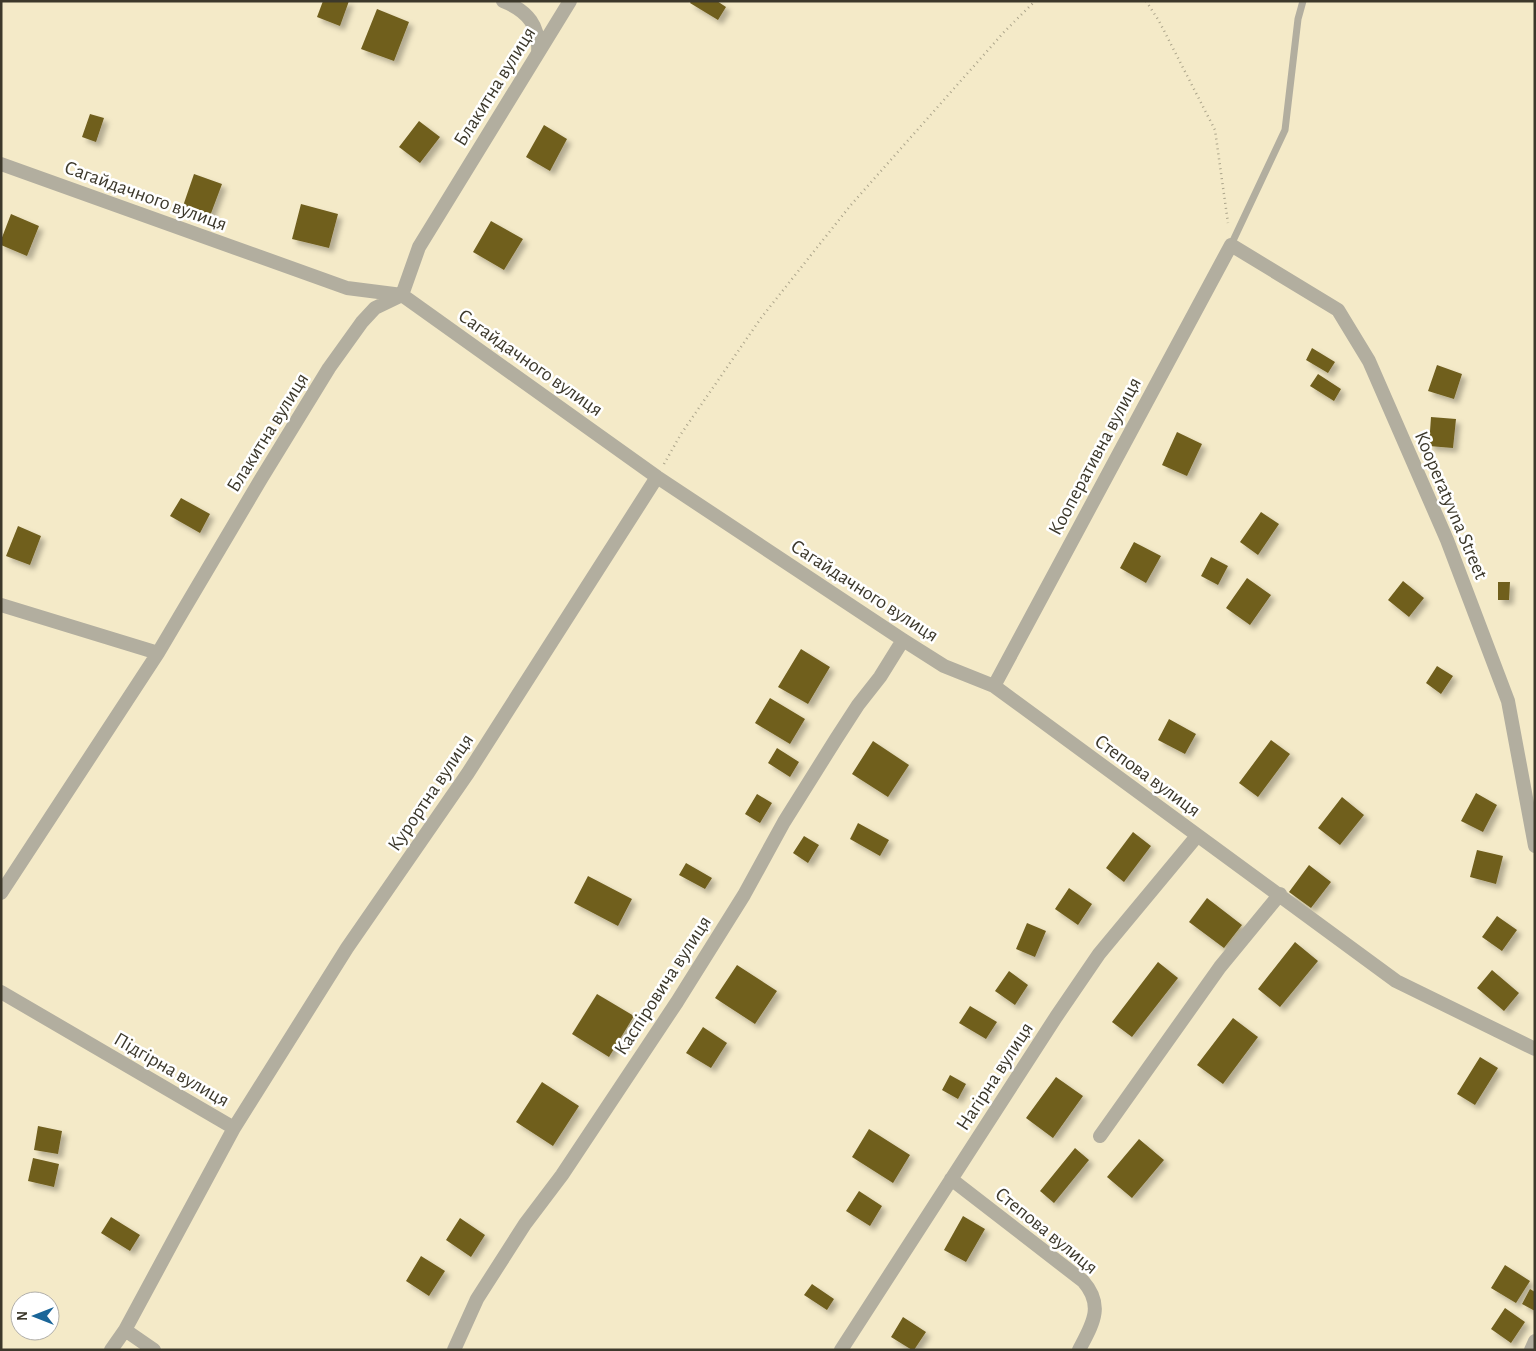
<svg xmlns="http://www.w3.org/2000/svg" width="1536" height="1351" font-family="'Alegreya Sans',sans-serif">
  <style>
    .building { fill: #6f5e1f; filter: url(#shadow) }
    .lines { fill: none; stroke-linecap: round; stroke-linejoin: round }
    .path { stroke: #aca58b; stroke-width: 2.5; stroke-dasharray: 1 4; stroke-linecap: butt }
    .lane { stroke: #b2ae9f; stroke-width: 7 }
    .street { stroke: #b2ae9f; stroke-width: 14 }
    .labels { text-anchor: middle; stroke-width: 5; stroke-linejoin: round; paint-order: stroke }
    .street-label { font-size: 20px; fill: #3c382b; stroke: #fff }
  </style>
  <defs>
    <filter id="shadow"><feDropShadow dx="4.5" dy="4.5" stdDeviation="2.5" flood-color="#0004"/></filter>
  </defs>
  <rect width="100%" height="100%" fill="#f4eac8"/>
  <path class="building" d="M323,1H349L340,26L317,17Z
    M691,1H717L726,7L718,20L690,3Z
    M377,9L409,22L394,61L361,49Z
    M90,114L104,118L96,142L82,137Z
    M419,121L440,137L420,163L399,147Z
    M544,125L567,139L550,171L526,157Z
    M194,174L222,184L210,216L183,206Z
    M301,204L338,214L329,248L292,239Z
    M11,214L39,226L27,256L1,245V240Z
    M491,221L523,239L504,270L473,252Z
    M1312,348L1335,362L1328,373L1306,360Z
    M1437,365L1462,374L1454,399L1428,391Z
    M1318,374L1341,389L1334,401L1310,386Z
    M1431,417L1456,419L1453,448L1429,446Z
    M1177,432L1202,444L1187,476L1162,465Z
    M181,498L210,514L200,533L170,516Z
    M1261,512L1279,524L1258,555L1240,542Z
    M18,526L41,536L30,565L6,556Z
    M1134,542L1161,556L1146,583L1120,568Z
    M1211,557L1228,566L1218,585L1201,576Z
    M1247,578L1271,595L1250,625L1226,608Z
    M1403,581L1424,598L1409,617L1388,600Z
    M1498,582H1510L1509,600H1498Z
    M801,649L830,667L808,704L778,687Z
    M1437,666L1453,676L1441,694L1426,683Z
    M770,698L805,719L790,744L755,723Z
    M1169,719L1196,734L1185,754L1158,740Z
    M1271,740L1290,754L1258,797L1239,783Z
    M873,741L909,765L888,797L852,774Z
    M777,748L799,762L790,777L768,763Z
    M1476,793L1497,805L1483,832L1461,821Z
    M757,794L772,803L760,823L745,814Z
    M1342,797L1364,815L1340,845L1318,828Z
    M858,823L889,840L880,856L850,839Z
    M1133,832L1151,846L1124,882L1106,868Z
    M804,836L819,845L808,863L793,853Z
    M1477,850L1503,856L1496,884L1470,877Z
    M686,863L712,878L705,889L679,875Z
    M1309,865L1331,882L1311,908L1289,892Z
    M588,876L632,899L618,926L574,903Z
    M1069,888L1092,904L1078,925L1055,909Z
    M1207,898L1242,925L1224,948L1189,922Z
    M1497,916L1517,930L1502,951L1482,937Z
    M1027,923L1046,931L1035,957L1016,949Z
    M1295,942L1318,961L1280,1007L1258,989Z
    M1158,962L1178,978L1132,1037L1112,1022Z
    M737,965L777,991L755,1024L715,998Z
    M1492,970L1519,993L1504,1011L1477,988Z
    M1009,971L1028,985L1015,1005L995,991Z
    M597,994L634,1016L609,1057L572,1034Z
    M970,1006L997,1022L986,1039L959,1023Z
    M1233,1018L1258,1037L1223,1084L1197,1065Z
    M703,1027L727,1043L711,1068L686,1053Z
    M1480,1057L1498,1068L1475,1105L1457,1094Z
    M950,1075L966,1084L958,1099L942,1090Z
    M1056,1077L1083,1096L1053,1138L1026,1118Z
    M542,1082L579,1106L553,1146L516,1122Z
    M38,1126L62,1131L58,1154L34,1150Z
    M869,1129L910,1155L893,1183L852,1157Z
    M1139,1139L1164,1160L1132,1198L1107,1177Z
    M1075,1148L1089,1160L1054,1203L1040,1191Z
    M33,1158L59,1164L54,1187L28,1181Z
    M859,1191L882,1206L870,1226L846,1211Z
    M963,1216L985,1229L966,1262L944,1250Z
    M111,1217L140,1235L130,1251L101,1233Z
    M460,1218L485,1235L471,1257L446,1240Z
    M421,1256L445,1271L429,1296L406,1281Z
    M1505,1265L1530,1281L1516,1303L1491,1288Z
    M812,1284L834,1299L827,1310L804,1295Z
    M1530,1289L1535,1292V1311L1522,1304Z
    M1505,1308L1525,1322L1511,1343L1491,1329Z
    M903,1317L926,1332L914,1350H912L891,1337Z"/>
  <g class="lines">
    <path class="path" d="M1146,1L1159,21L1215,130L1228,223
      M664,464L681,434L761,318L850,206L1004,32L1035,1"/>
    <path class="lane" d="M1231,245L1285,130L1298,19L1303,1"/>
    <path class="street" d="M503,1C528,11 540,26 538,53
      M1,164L347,288L402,295L657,477L903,640L944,666L994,686L1396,981L1535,1049
      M1,605L158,653
      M994,686L1231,245L1338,310L1369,361L1447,540L1508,701L1535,846
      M1,893L158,653L261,479L329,368L362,322L375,308L402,295L419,247L570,1
      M1,992L234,1128
      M1100,1136L1220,967L1280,894
      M951,1179L1083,1281C1105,1306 1092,1325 1079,1350
      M125,1330L154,1350
      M111,1350L125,1330L234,1128L347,948L468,773L657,477
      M454,1350L477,1299L525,1224L562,1175L677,1002L744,895L784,822L836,739L858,705L880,677L903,640
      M841,1350L1056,1017L1099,954L1197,836
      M1531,1350L1535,1341"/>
  </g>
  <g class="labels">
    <g class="street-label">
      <text transform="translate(494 86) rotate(-58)" y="7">Блакитна вулиця</text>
      <text transform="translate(146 195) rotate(20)" y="7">Сагайдачного вулиця</text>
      <text transform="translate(531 362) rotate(35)" y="7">Сагайдачного вулиця</text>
      <text transform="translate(267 432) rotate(-58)" y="7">Блакитна вулиця</text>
      <text transform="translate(1094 456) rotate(-62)" y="7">Кооперативна вулиця</text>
      <text transform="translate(1452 505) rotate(67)" y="7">Kooperatyvna Street</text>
      <text transform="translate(865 590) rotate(33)" y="7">Сагайдачного вулиця</text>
      <text transform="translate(1148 775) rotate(36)" y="7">Степова вулиця</text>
      <text transform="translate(430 792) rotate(-56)" y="7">Курортна вулиця</text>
      <text transform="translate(662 985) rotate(-57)" y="7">Каспіровича вулиця</text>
      <text transform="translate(172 1069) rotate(30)" y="7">Підгірна вулиця</text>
      <text transform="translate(994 1076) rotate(-57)" y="7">Нагірна вулиця</text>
      <text transform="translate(1047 1230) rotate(39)" y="7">Степова вулиця</text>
    </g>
  </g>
  <rect width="1536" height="1351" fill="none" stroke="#3c382b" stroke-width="5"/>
  <g transform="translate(35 1316) rotate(270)"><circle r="24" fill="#ffffff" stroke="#b1afaa"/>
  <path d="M0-4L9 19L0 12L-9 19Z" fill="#1a6598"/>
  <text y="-8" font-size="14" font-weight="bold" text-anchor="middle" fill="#3c382b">N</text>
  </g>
</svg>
